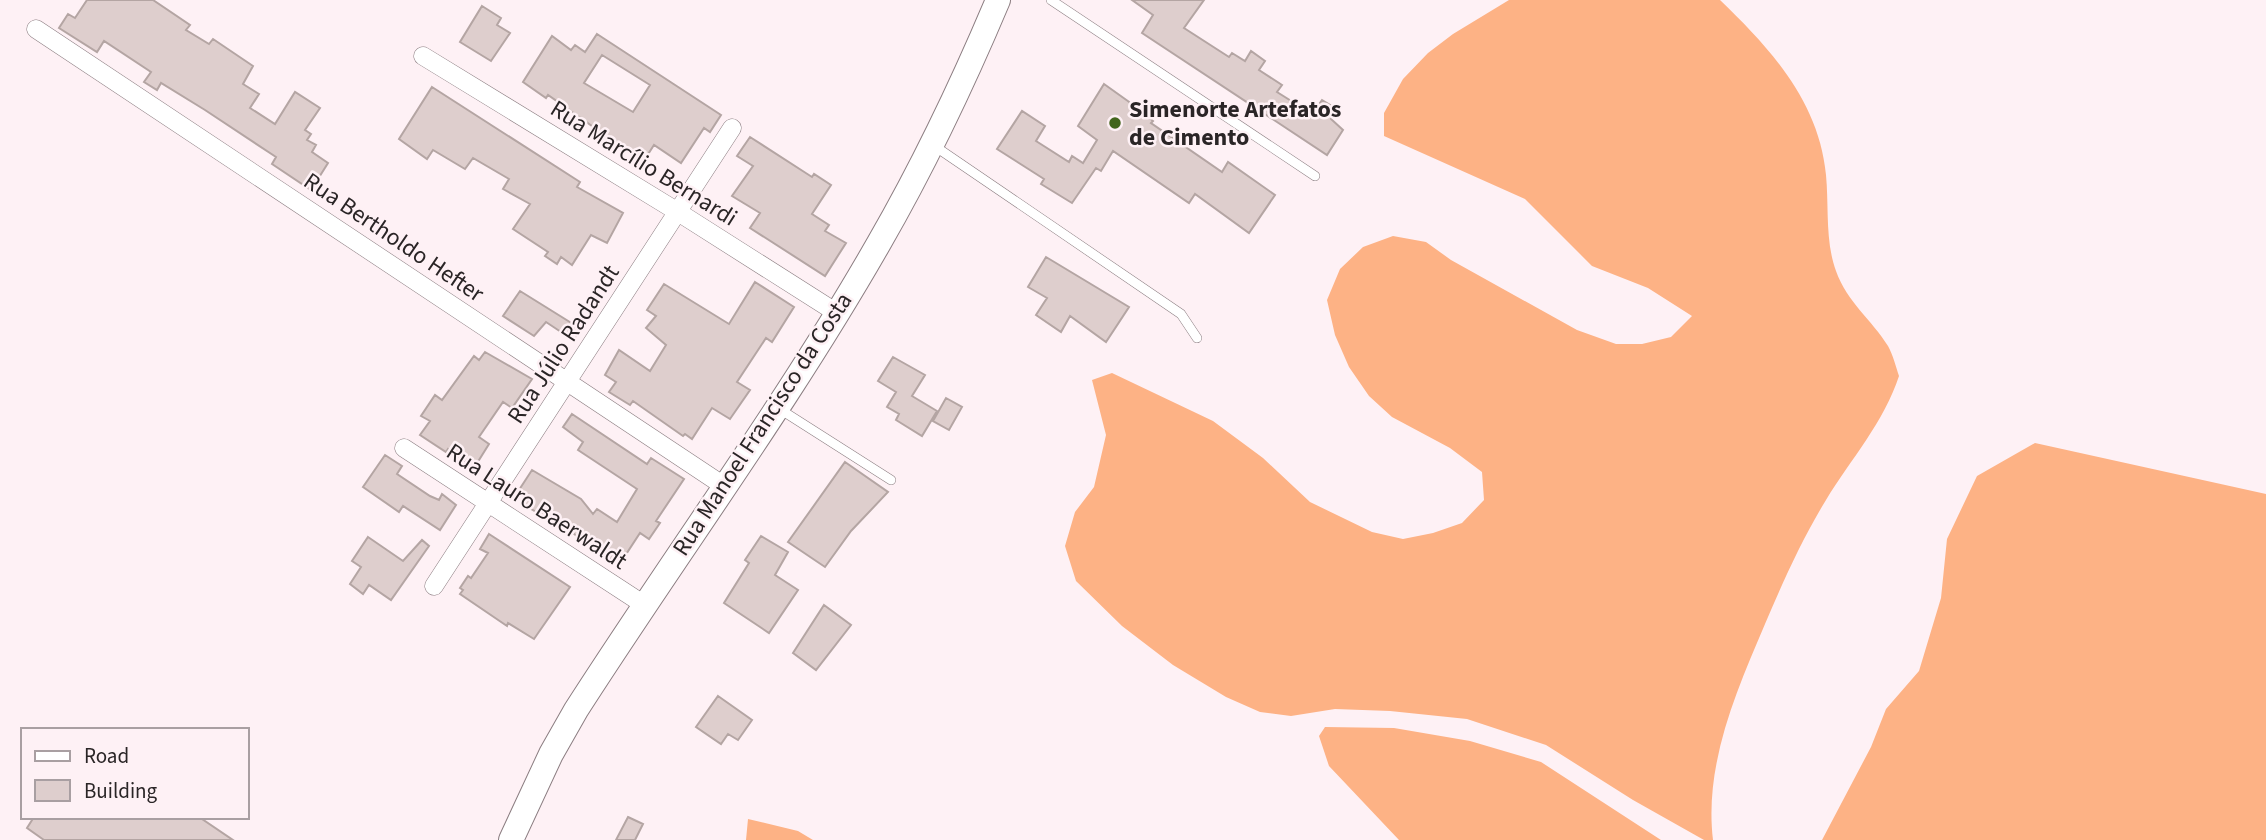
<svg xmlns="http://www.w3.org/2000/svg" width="2266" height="840" font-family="'Source Sans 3',sans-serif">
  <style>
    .forest { fill: #fdb285 }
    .building { fill: #dececd; stroke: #b4a5a3; stroke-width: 2; fill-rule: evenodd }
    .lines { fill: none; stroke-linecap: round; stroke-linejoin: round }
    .lane-casing { stroke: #8b7d81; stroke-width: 10 }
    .street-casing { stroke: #8b7d81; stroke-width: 19 }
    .secondary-casing { stroke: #8b7d81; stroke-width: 26 }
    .lane { stroke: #fff; stroke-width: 9 }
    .street { stroke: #fff; stroke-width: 18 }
    .secondary { stroke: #fff; stroke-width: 24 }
    .poi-dot { fill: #42651c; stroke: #fef1f5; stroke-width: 2.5 }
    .labels { text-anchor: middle; stroke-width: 5; stroke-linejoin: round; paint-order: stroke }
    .poi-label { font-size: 24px; font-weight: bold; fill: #2a2526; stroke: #fef1f5; text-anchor: start }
    .street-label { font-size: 24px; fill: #2a2526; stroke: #fef1f5 }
  </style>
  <rect width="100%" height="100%" fill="#fef1f5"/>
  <path class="forest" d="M1509,0H1720C1771,49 1819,102 1826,175C1829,207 1825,241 1836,271C1847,302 1872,320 1888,346C1893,355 1896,367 1899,376C1884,422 1851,459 1826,500C1802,539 1783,582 1765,624C1736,692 1704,765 1713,840H1704L1633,800L1546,745L1467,719L1390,711L1335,709L1291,716L1260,712L1226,697L1173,665L1122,626L1076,581L1065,546L1075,512L1094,487L1106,435L1092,380L1112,373L1213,421L1263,458L1310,502L1372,532L1403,539L1433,533L1462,523L1484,500L1482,472L1450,448L1392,417L1369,396L1349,367L1335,335L1327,300L1340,269L1363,247L1393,236L1426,242L1451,260L1577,330L1616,344H1642L1671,337L1692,316L1648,288L1592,266L1525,199L1384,136V113L1403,79L1428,53L1453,34Z
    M2035,443L2266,494V840H1822L1871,747L1886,709L1919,671L1941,598L1947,539L1977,476Z
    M1325,727L1394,728L1470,741L1541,762L1661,840H1399L1329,766L1319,736Z
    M748,819L798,831L813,840H746Z"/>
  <path class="building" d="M87,0H153L190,25L186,30L209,44L213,39L253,66L243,84L259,94L250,108L275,124L295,92L320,108L305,130L311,134L307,140L316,145L312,152L328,163L311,190L272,164L276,157L205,110L161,83L157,90L144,82L151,72L104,41L97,52L59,28L68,14L75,18Z
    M1132,0H1204L1184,28L1229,57L1232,53L1245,61L1251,51L1265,61L1259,70L1282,85L1277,92L1312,114L1322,100L1335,108L1331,119L1343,130L1327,155L1142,33L1153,15Z
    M482,6L501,18L497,25L510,33L491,61L460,42Z
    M597,34L721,115L710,132L704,128L681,163L654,145L643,162L548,95L546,98L523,82L552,36L571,50L575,45L585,52ZM602,55L650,85L633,112L584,83Z
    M1104,84L1139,109L1153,121L1151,123L1222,172L1228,162L1275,195L1249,233L1195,194L1189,203L1113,151L1101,171L1096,168L1072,203L1041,184L1044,179L997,149L1022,111L1045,126L1036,141L1069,162L1072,156L1083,163L1097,140L1078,126Z
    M432,87L580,182L577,187L623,213L607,243L591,235L572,265L561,257L557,264L545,256L548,252L513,229L530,204L503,189L509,179L473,158L465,169L433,150L427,159L399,139Z
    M750,137L812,177L814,174L831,185L812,214L829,225L825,231L846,243L825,276L750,228L760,213L732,196L753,166L737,156Z
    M1046,257L1129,307L1106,342L1070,316L1061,332L1036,315L1047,298L1028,287Z
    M755,282L794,307L772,342L766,338L737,382L750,390L730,419L712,408L692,439L685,434L683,436L633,401L630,405L609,392L616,382L605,375L619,350L650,371L666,345L646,328L656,316L647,310L664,284L729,324Z
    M520,291L581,329L573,340L546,322L534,336L503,316Z
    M485,352L532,379L512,408L503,402L479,437L489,444L474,468L448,449L446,452L420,435L430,421L421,416L435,395L442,400L474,356L479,360Z
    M893,357L925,375L912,396L937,411L922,436L896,420L899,414L887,407L896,392L878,381Z
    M946,398L962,407L949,430L933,421Z
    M572,414L647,464L651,458L684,479L656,521L660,523L649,539L640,533L619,565L548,516L546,518L523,504L528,496L519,490L532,470L581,499L593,514L597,509L617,522L637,489L578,450L583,442L563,427Z
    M385,455L402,466L397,474L430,496L439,500L442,494L456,505L440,530L403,506L399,512L363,487Z
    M845,462L888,492L851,531L825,567L788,542Z
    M489,534L570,587L534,639L508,623L507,626L460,594L463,590L460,588L468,576L471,578L488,553L480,549Z
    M761,536L788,552L775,575L798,590L769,633L724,603L749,563L745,560Z
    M368,537L403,561L422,540L429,546L391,600L369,585L363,594L350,584L361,567L352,561Z
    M824,605L851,625L816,670L793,653Z
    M718,696L752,720L738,740L728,734L721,744L696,727Z
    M34,817H199L233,840H44L27,828Z
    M628,817L643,824L635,840H616Z"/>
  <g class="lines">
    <g class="lane-casing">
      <path id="lane" d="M1051,0L1315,176
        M933,145L1181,314L1197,338
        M778,408L891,480"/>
    </g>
    <g class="street-casing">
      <path id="street" d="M36,29L724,486
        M423,56L678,212L837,313
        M404,448L643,604
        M434,586L732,128"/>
    </g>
    <g class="secondary-casing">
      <path id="secondary" d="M511,840L551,754L576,710C676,554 787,404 879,243C924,165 963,83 998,0"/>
    </g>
    <use href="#lane" class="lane"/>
    <use href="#street" class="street"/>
    <use href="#secondary" class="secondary"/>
  </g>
  <circle class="poi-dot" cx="1115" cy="123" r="7"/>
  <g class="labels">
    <g class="poi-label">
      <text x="1129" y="117">Simenorte Artefatos<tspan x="1129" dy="28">de Cimento</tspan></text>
    </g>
    <g class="street-label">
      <text transform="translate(644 163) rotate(32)" y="8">Rua Marcílio Bernardi</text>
      <text transform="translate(394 237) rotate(34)" y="8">Rua Bertholdo Hefter</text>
      <text transform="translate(563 344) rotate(-57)" y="8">Rua Júlio Radandt</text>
      <text transform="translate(762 424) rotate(-57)" y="8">Rua Manoel Francisco da Costa</text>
      <text transform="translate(537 506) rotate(33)" y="8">Rua Lauro Baerwaldt</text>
    </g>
  </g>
  <rect x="21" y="728" width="228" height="91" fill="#fef1f5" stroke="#a99fa2" stroke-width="2"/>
  <rect x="35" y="751" width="35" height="10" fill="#ffffff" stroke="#a99fa2" stroke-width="2"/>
  <text x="84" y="763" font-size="21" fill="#2a2526">Road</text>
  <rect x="35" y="780" width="35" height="21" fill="#dececd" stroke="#a99fa2" stroke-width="2"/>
  <text x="84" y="798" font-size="21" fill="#2a2526">Building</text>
</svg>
